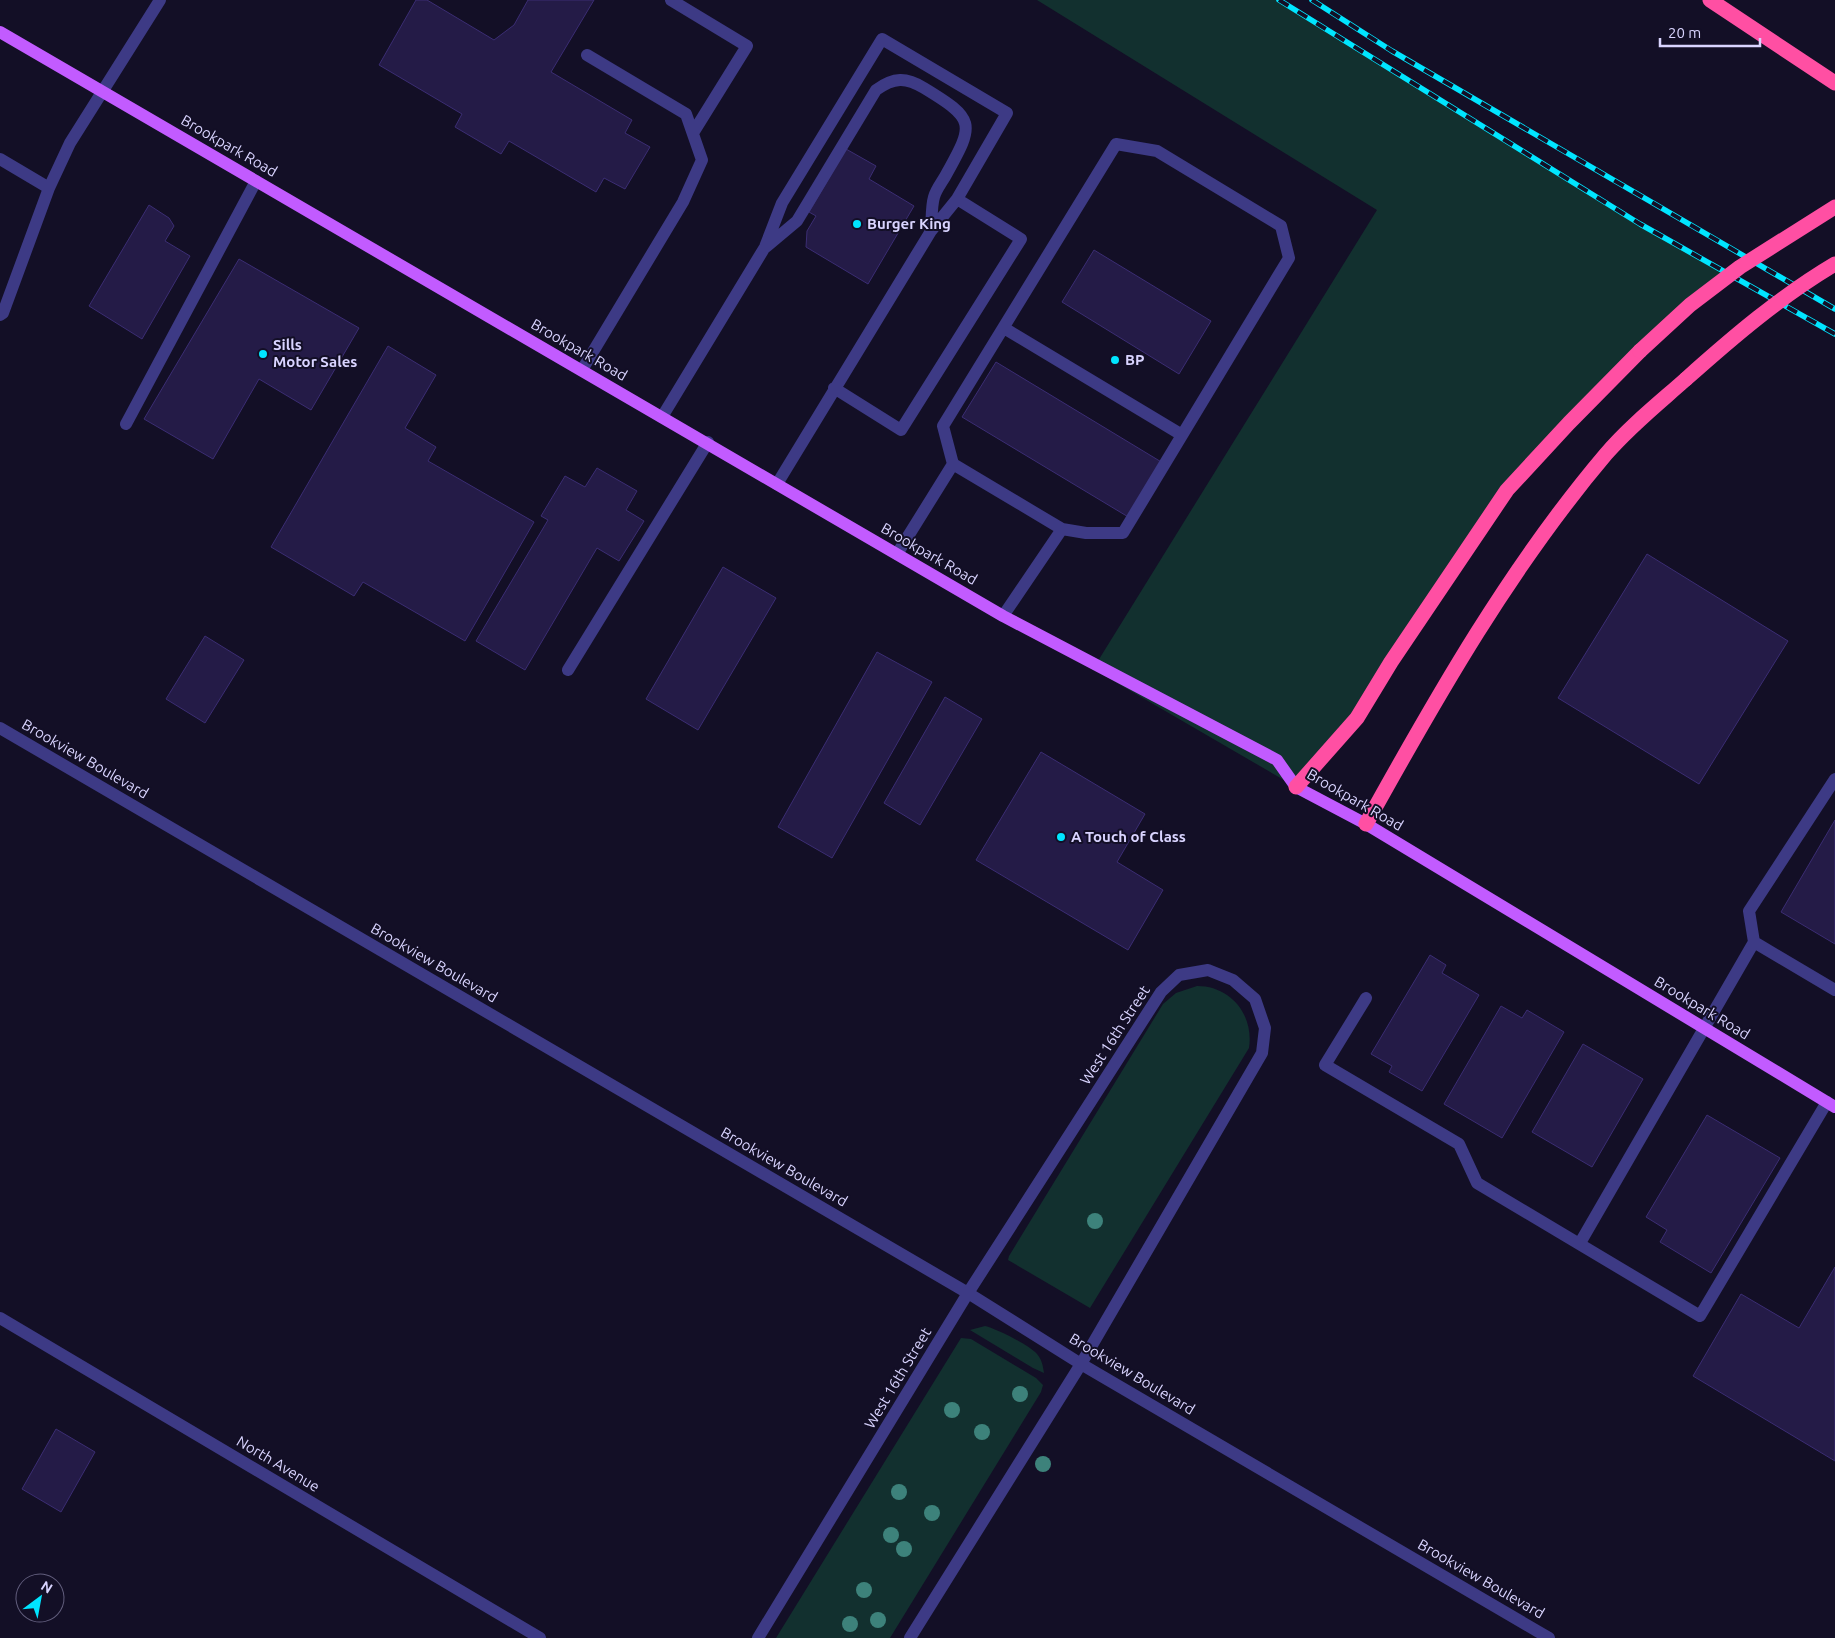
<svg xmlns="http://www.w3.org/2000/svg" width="1835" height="1638" font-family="Ubuntu,sans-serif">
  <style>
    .green { fill: #12302f }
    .building { fill: #241b47; stroke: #3b2d73 }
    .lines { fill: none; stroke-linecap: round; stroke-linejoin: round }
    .service { stroke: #3d3a85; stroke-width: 12 }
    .minor { stroke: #3d3a85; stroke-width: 12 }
    .primary { stroke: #c25bff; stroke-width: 12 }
    .motorway { stroke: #ff4fa3; stroke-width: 15 }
    .rail-casing { stroke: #00e5ff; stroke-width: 5.5 }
    .rail { stroke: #130f26; stroke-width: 4; stroke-dasharray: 11; stroke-linecap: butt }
    .motorway-bridge { stroke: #ff4fa3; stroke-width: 15 }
    .tree { fill: #3d827b }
    .poi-dot { fill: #00e5ff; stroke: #130f26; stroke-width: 2 }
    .labels { text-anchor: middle; stroke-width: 4; stroke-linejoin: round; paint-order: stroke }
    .street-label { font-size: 15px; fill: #d9d4ff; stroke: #130f26 }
    .poi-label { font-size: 15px; font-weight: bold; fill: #d9d4ff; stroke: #130f26; text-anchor: start }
  </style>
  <rect width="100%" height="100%" fill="#130f26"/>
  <path class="green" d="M1037,0H1279L1640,224L1729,274L1507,490L1391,662L1296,787L1093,669L1377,210Z
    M1197,986C1231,986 1254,1015 1249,1048L1090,1308L1008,1260L1009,1256L1163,1004L1176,993Z
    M985,1326C997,1329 1029,1345 1037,1354C1042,1360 1043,1366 1044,1373L1033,1368L970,1330Z
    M961,1338L971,1339L1036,1378L1043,1385L1041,1392L890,1638H776Z"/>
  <path class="building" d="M416,0H427L494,40L514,25L528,0H594L551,72L632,120L625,133L650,147L625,189L604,178L596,192L509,141L501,154L455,127L462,114L379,65Z
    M846,149L876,166L869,179L914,206L868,284L806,247L807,231L816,216L809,212Z
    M149,205L169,218L174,226L165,241L190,256L142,339L89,306Z
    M1094,250L1211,321L1179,374L1062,302Z
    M239,259L359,328L311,410L259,379L213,459L144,419Z
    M388,346L436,375L405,428L436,447L428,461L534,522L465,641L363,582L354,596L271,547Z
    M996,362L1163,463L1130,518L962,417Z
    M597,468L637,491L626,510L644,521L619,561L597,548L525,670L476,641L548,520L541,516L565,476L585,487Z
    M1647,554L1788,641L1699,784L1558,698Z
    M723,567L776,598L698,730L646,699Z
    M205,636L244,660L205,723L166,699Z
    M877,652L932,682L832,858L778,827Z
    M945,697L982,719L920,825L884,803Z
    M1041,752L1145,814L1117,862L1163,890L1128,950L976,860Z
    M1835,820V944L1781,912Z
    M1430,955L1446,965L1442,973L1479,995L1422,1091L1389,1072L1392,1066L1371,1054Z
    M1501,1006L1522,1018L1527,1010L1564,1032L1502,1138L1444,1104Z
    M1583,1044L1643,1079L1592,1167L1532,1132Z
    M1707,1115L1780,1158L1711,1273L1660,1242L1667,1230L1646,1217Z
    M1835,1267V1461L1693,1376L1741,1294L1799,1328Z
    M56,1429L95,1452L61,1512L22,1489Z"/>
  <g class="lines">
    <path class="service" d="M671,0L747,46L693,133
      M0,159L49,188L70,143L160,0
      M766,247L797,221L876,90C894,77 906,77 924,88C975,119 975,123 947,173C943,181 936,189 934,197C931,207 932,221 931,231
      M0,315L3,313L49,188
      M1004,328L1182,435
      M582,370L683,202L702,160L686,114L587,55
      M834,388L901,430L1021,239L957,199
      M662,417L765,247L782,203L882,39L1007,113L957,199L931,231L777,484
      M126,424L256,181
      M953,464L1062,529
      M897,554L953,464L943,426L1116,144L1157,151L1281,226L1289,258L1123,533H1086L1062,529L1003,616
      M568,670L708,442
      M1754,942L1835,990
      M1366,998L1325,1065L1459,1144L1477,1183L1700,1316L1827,1102
      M1580,1243L1754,942L1749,911L1835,779"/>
    <path class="minor" d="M0,728L968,1293L1081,1364L1549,1638
      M0,1318L540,1638
      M758,1638L968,1293L1161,992L1179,975L1208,970L1233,980L1255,999L1265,1028L1262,1053L1081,1364L910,1638"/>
    <path class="primary" d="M0,32L1003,616L1277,760L1296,787L1366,824L1835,1107"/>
    <path class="motorway" d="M1710,0L1835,83
      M1296,787L1357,718L1391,662L1507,490L1569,423L1640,351
      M1366,824C1437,696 1511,566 1606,454C1630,426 1659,403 1686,379"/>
    <g class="rail-casing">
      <path id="rail" d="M1279,0L1640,224L1835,334
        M1312,0L1392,51L1835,309"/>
    </g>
    <use href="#rail" class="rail"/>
    <path class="motorway-bridge" d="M1640,351L1690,305L1740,267L1835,207
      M1686,379C1733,337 1781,296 1835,264"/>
  </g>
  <g class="tree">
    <circle cx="1095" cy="1221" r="8"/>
    <circle cx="1020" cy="1394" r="8"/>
    <circle cx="952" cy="1410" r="8"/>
    <circle cx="982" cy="1432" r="8"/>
    <circle cx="1043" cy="1464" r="8"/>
    <circle cx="899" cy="1492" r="8"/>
    <circle cx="932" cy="1513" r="8"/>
    <circle cx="891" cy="1535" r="8"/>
    <circle cx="904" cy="1549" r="8"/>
    <circle cx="864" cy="1590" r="8"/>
    <circle cx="878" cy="1620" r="8"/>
    <circle cx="850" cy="1624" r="8"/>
  </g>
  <g class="poi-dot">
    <circle cx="857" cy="224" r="5"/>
    <circle cx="263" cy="354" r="5"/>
    <circle cx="1115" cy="360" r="5"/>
    <circle cx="1061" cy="837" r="5"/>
  </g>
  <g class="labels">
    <g class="street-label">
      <text transform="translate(229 146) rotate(30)" y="5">Brookpark Road</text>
      <text transform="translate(579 350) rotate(30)" y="5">Brookpark Road</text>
      <text transform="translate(929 554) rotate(30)" y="5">Brookpark Road</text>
      <text transform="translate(85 759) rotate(30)" y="5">Brookview Boulevard</text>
      <text transform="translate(1355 800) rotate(30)" y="5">Brookpark Road</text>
      <text transform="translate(434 963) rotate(30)" y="5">Brookview Boulevard</text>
      <text transform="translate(1702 1008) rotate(31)" y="5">Brookpark Road</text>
      <text transform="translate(1115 1035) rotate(-57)" y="5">West 16th Street</text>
      <text transform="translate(784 1167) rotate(30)" y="5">Brookview Boulevard</text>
      <text transform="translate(1132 1374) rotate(31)" y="5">Brookview Boulevard</text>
      <text transform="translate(898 1378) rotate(-59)" y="5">West 16th Street</text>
      <text transform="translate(278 1464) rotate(31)" y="5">North Avenue</text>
      <text transform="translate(1481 1579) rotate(30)" y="5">Brookview Boulevard</text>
    </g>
    <g class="poi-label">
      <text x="867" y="229">Burger King</text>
      <text x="273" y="350">Sills<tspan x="273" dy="17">Motor Sales</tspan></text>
      <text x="1125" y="365">BP</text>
      <text x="1071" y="842">A Touch of Class</text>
    </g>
  </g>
  <g transform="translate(40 1598) rotate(32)"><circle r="24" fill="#130f26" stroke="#625e7d"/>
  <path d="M0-4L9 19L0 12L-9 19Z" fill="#00e5ff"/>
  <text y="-8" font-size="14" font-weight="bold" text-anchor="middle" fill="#d9d4ff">N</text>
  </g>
  <path d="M1660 38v8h100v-8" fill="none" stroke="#d9d4ff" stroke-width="2.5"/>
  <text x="1668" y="38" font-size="15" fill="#d9d4ff" stroke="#130f26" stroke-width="4" paint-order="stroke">20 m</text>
</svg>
